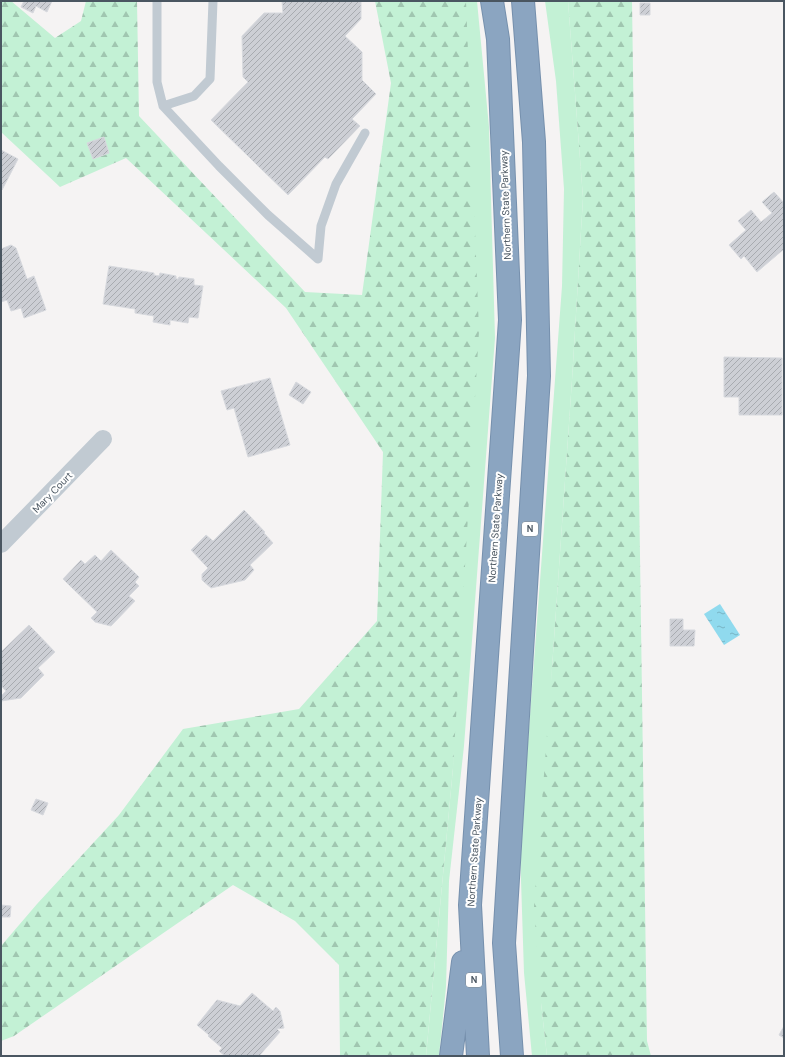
<svg xmlns="http://www.w3.org/2000/svg" width="785" height="1057" font-family="'DM Sans',sans-serif">
  <style>
    .grass { fill: #c3f1d5 }
    .forest { fill: url(#forest-firs) }
    .water { fill: url(#water-ripples) }
    .building { fill: url(#building-hatch); stroke: #d7d9de }
    .lines { fill: none; stroke-linecap: round; stroke-linejoin: round }
    .motorway-casing { stroke: #7690ad; stroke-width: 24 }
    .service { stroke: #c1cad2; stroke-width: 9 }
    .minor { stroke: #c1cad2; stroke-width: 18 }
    .motorway { stroke: #8ba5c1; stroke-width: 22 }
    .labels { text-anchor: middle; stroke-width: 4; stroke-linejoin: round; paint-order: stroke }
    .shield { fill: #fff; stroke: #808990; stroke-width: 1 }
    .shield-label { font-size: 9px; font-weight: bold; fill: #4a5661 }
    .street-label { font-size: 10px; fill: #4a5661; stroke: #fff }
  </style>
  <defs>
    <pattern id="forest-firs" width="22" height="20" patternUnits="userSpaceOnUse"><rect width="22" height="20" fill="#c3f1d5"/><path d="M5 1l3.5 6h-7zM16 11l3.5 6h-7z" fill="#a0c6b0"/></pattern>
    <pattern id="water-ripples" width="26" height="14" patternUnits="userSpaceOnUse"><rect width="26" height="14" fill="#90daee"/><path d="M2 4q2-2 4 0t4 0M15 11q2-2 4 0t4 0" fill="none" stroke="#78b4c4"/></pattern>
    <pattern id="building-hatch" width="6" height="6" patternUnits="userSpaceOnUse"><rect width="6" height="6" fill="#cdcfd5"/><path d="M-1 1l2-2M0 6l6-6M5 7l2-2" fill="none" stroke="#a8abb0"/></pattern>
  </defs>
  <rect width="100%" height="100%" fill="#f5f3f3"/>
  <path class="grass" d="M466,1H477L489,127L495,338L464,746L449,881L446,987L439,1056H426L453,768Z
    M545,1H568L583,198L572,380L552,668L541,1003L547,1056H532L524,973L520,849L562,286L564,189L556,81Z"/>
  <path class="forest" d="M1,1H11L55,38L81,21L86,1H137L139,116L305,292L362,295L391,83L375,1H466L479,331L453,768L426,1056H340L339,965L295,921L233,885L14,1036L1,1041V946L37,904L119,815L183,729L299,709L377,621L383,452L286,308L126,158L60,187L1,132Z
    M568,1H632L647,1041L651,1056H547L541,1003L534,907L552,668L572,380L583,198Z"/>
  <path class="water" d="M720,604L740,635L724,645L704,614Z"/>
  <path class="building" d="M24,1H52L47,12L36,6L33,13L21,7Z
    M282,1H361V19L345,36L362,52V80L376,94L352,119L360,126L328,159L325,157L288,195L211,120L248,82L243,77L242,36L264,13H283Z
    M640,3H650V15H640Z
    M104,137L109,153L93,159L87,143Z
    M1,150L18,159L2,190H1Z
    M774,192L784,203V249L757,272L744,256L741,259L729,245L746,230L738,221L751,210L761,222L772,213L762,202Z
    M11,245L16,248L27,279L34,276L46,310L24,318L21,308L11,311L7,300L1,302V249Z
    M109,266L154,273V275L159,276L160,273L176,276V279H178L179,277L194,279V285L203,286L198,318L189,317L188,323L170,320V325L153,322L154,316L135,313V309L103,304Z
    M724,357L782,358V415H739V397H724Z
    M270,378L290,445L248,457L234,408L227,410L221,391Z
    M296,382L311,392L303,404L289,395Z
    M244,510L265,532L264,533L273,543L250,565L254,570L245,580L211,588L202,580V574L208,568L191,550L206,535L213,541Z
    M111,550L139,577L135,582L139,586L129,596L135,601L111,626L95,622L91,618L97,612L63,579L81,560L85,564L95,555L101,561Z
    M670,619H683V630H695L694,646H670Z
    M29,625L55,652L38,668L44,675L21,698L1,701V696L6,691L1,686V652Z
    M36,799L48,803L43,815L31,810Z
    M1,905L11,906L10,917H1Z
    M252,993L273,1011L276,1007L280,1011L284,1028L277,1029L280,1032L259,1056H225L219,1051L222,1048L208,1036L209,1035L197,1025L217,1000L240,1006Z
    M784,1026V1038L779,1035Z"/>
  <g class="lines">
    <g class="motorway-casing">
      <path id="motorway" d="M451,1056L463,962
        M478,1056L470,905L510,320L498,39L492,1
        M512,1056L504,943L539,376L534,142L523,1"/>
    </g>
    <path class="service" d="M157,1V82L163,106L219,166L268,215L318,259L321,226L336,184L365,133
      M163,106L194,96L210,79L213,1"/>
    <path class="minor" d="M1,544L103,439"/>
    <use href="#motorway" class="motorway"/>
  </g>
  <g class="labels">
    <g class="shield">
      <rect x="522" y="522" width="16" height="14" rx="3"/>
      <rect x="466" y="973" width="16" height="14" rx="3"/>
    </g>
    <g class="shield-label">
      <text x="530" y="532">N</text>
      <text x="474" y="983">N</text>
    </g>
    <g class="street-label">
      <text transform="translate(505 205) rotate(-92)" y="4">Northern State Parkway</text>
      <text transform="translate(52 492) rotate(-46)" y="4">Mary Court</text>
      <text transform="translate(495 528) rotate(-86)" y="4">Northern State Parkway</text>
      <text transform="translate(474 852) rotate(-86)" y="4">Northern State Parkway</text>
    </g>
  </g>
  <rect width="785" height="1057" fill="none" stroke="#4a5661" stroke-width="4"/>
</svg>
